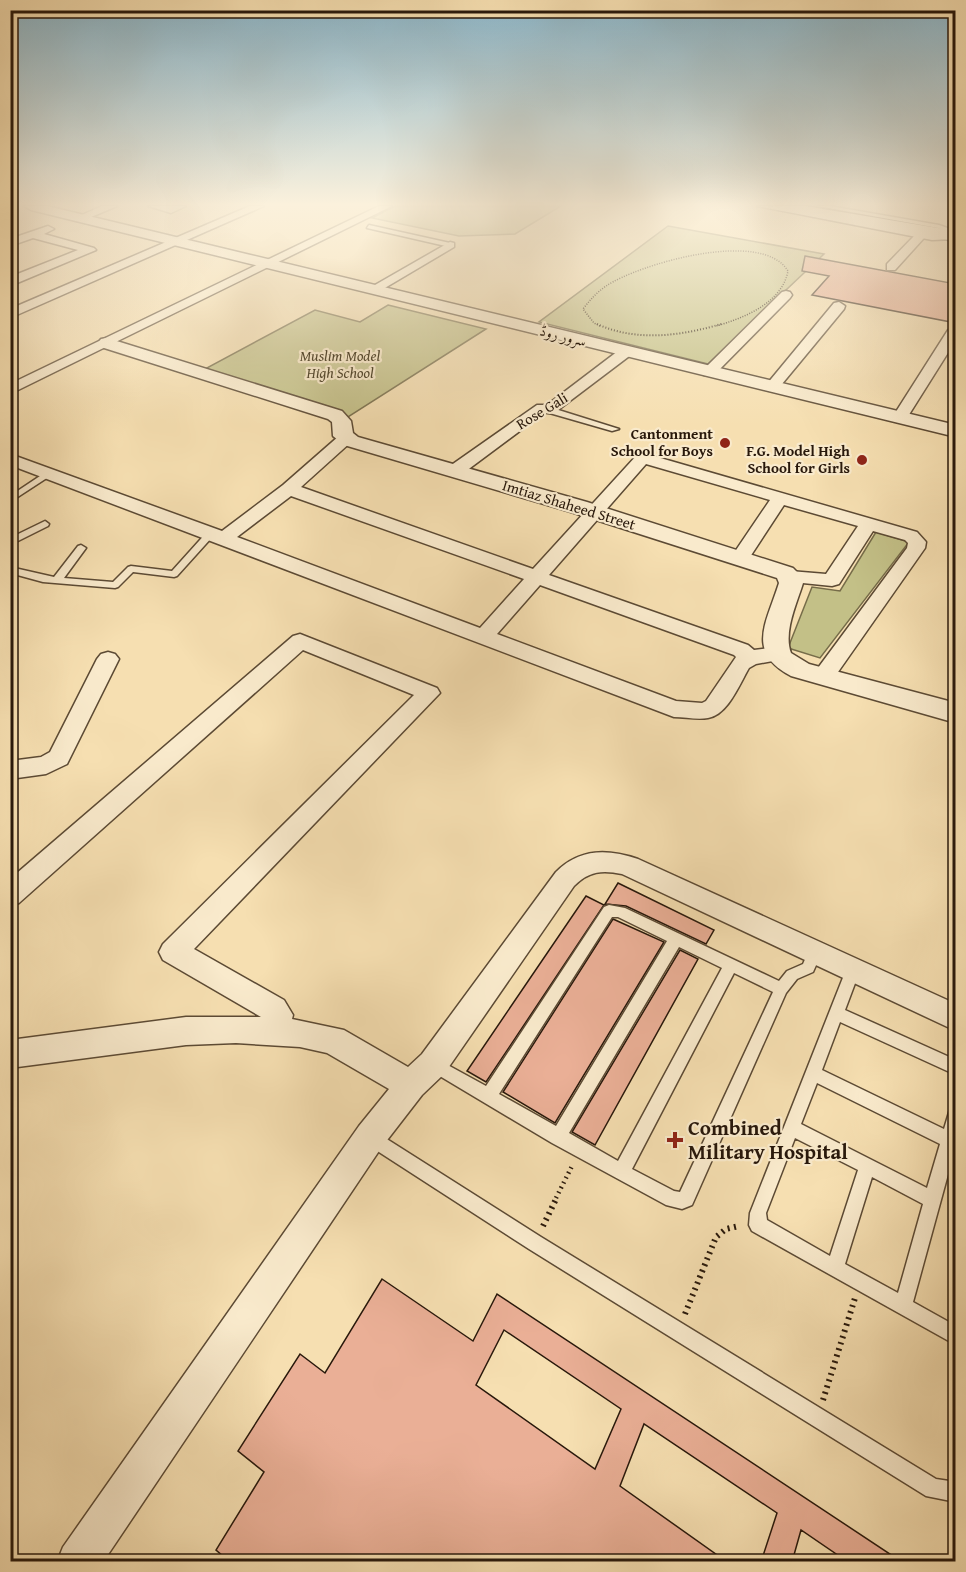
<svg xmlns="http://www.w3.org/2000/svg" width="966" height="1572" font-family="'Gentium Book Plus',Amiri,serif">
  <style>
    .green { fill: #c3c087; stroke: #766c49; stroke-width: 1.5 }
    .building { fill: #eaaf96; stroke: #28180b; stroke-width: 1.5; fill-rule: evenodd }
    .lines { fill: none; stroke-linecap: round; stroke-linejoin: round }
    .service-casing { stroke: #5c4a34; stroke-width: 3 }
    .minor-casing { stroke: #5c4a34; stroke-width: 3 }
    .tertiary-casing { stroke: #5c4a34; stroke-width: 3 }
    .secondary-casing { stroke: #28180b; stroke-width: 3 }
    .path-far3 { stroke: #28180b; stroke-width: 1.5; stroke-dasharray: 1 1.5; stroke-linecap: butt }
    .path-far2 { stroke: #28180b; stroke-width: 2; stroke-dasharray: 1 2; stroke-linecap: butt }
    .path-far1 { stroke: #28180b; stroke-width: 4.5; stroke-dasharray: 1.5 4; stroke-linecap: butt }
    .path { stroke: #28180b; stroke-width: 6; stroke-dasharray: 2 4.5; stroke-linecap: butt }
    .service { fill: #f9eacc; fill-rule: evenodd }
    .minor { fill: #f9eacc; fill-rule: evenodd }
    .tertiary { fill: #f9eacc; fill-rule: evenodd }
    .secondary { fill: #f9eacc; fill-rule: evenodd }
    .poi-dot { fill: #8f2418; stroke: #f9eacc; stroke-width: 2 }
    .labels { text-anchor: middle; stroke-width: 4.5; stroke-linejoin: round; paint-order: stroke }
    .far-street-label { font-size: 15px; fill: #28180b; stroke: #f9eacc }
    .far-park-label { font-size: 15px; font-style: italic; fill: #564a30; stroke: #f9eacc }
    .far-poi-label { font-size: 15px; font-weight: bold; fill: #28180b; stroke: #f9eacc; text-anchor: end }
    .near-poi-label { font-size: 21px; font-weight: bold; fill: #28180b; stroke: #f9eacc; text-anchor: start }
  </style>
  <rect width="100%" height="100%" fill="#f6dfb1"/>
  <filter id="stains"><feTurbulence type="fractalNoise" baseFrequency=".00333" numOctaves="4"/><feColorMatrix values="0 0 0 0 .2 0 0 0 0 .09 0 0 0 0 .02 0 0 0 .5 -.17"/></filter>
  <radialGradient id="worn" r=".72"><stop offset=".6" stop-color="#630" stop-opacity="0"/><stop offset="1" stop-color="#630" stop-opacity=".3"/></radialGradient>
  <path class="green" d="M395,206H561L515,234L459,236L372,218Z
    M668,226L824,254L708,364L539,322Z
    M388,305L486,329L348,417L203,370L315,310L360,322Z
    M876,532L909,542L820,658L788,648L812,587L840,591Z"/>
  <path class="building" d="M805,256L956,284V323L812,295L829,276L802,271Z
    M618,883L714,930L706,944L626,906L605,904Z
    M586,896L604,905L486,1082L467,1071Z
    M613,919L664,942L555,1123L503,1092Z
    M680,950L698,959L595,1145L572,1132Z
    M382,1279L473,1341L497,1294L902,1562H848L801,1530L792,1562H761L777,1513L644,1424L620,1486L727,1562H230L216,1550L264,1472L238,1451L300,1354L325,1373ZM504,1330L621,1409L595,1469L476,1385Z"/>
  <g class="lines">
    <g class="service-casing">
      <path id="service" d="M757,206H768L932,236H954L956,239L932,240Z
        M818,206H830L939,225L956,231V235L938,228Z
        M369,225L450,243L453,245L450,247L367,228Z
        M546,408H552L619,429L612,431L546,412Z
        M49,470L56,472L10,502V496Z
        M45,521L49,524L48,526L10,545V538Z
        M211,530L216,533L214,535L177,576L174,577L133,572L118,587L115,588L43,582L10,573V567L54,577L78,546L81,545L86,548L64,578L113,582L128,567L131,566L172,571L208,531Z
        M609,905L625,908L779,981L787,971L803,964L809,950L814,948L819,950L821,954L813,972L797,979L786,993L692,1205L682,1209L666,1205L552,1143L428,1069L425,1064L428,1059L433,1057L486,1086L604,907ZM612,917H618L667,941L556,1126L499,1094ZM679,947L722,968L618,1161L569,1133ZM734,973L773,992L680,1192L674,1191L632,1169Z
        M853,964L858,966L860,970L845,1010L956,1060V1075L840,1022L822,1070L944,1129L950,1109L956,1106V1145L913,1302L956,1326V1345L752,1231L749,1225L750,1213L846,970L848,966ZM817,1083L940,1144L927,1188L801,1124ZM795,1138L858,1170L830,1256L767,1220L766,1213ZM872,1177L923,1204L898,1293L845,1264Z
        M371,1129L541,1237L936,1479L956,1482V1502L926,1496L529,1249L365,1143L363,1137L365,1131Z"/>
    </g>
    <g class="minor-casing">
      <path id="minor" d="M102,206H117L84,220L80,221L75,218Z
        M148,206H186L171,213Z
        M250,206H264L10,318V309Z
        M379,206H392L10,394V384Z
        M48,226L54,229L44,234L94,248L96,250L10,286V277L78,250L33,238L10,246V239Z
        M920,233L926,236L924,238L895,270H887V264L916,234Z
        M450,242L454,243V247L378,292L374,293L368,289Z
        M786,291L790,292L792,295L790,298L714,375H704L702,372L704,369L782,292Z
        M839,302L845,306L844,309L777,390H767L765,387L767,384L834,303Z
        M948,330H956V340L905,421H895L892,418Z
        M627,347L634,351L632,354L554,413H544L462,474H450L448,470L450,466L537,405H547L622,348Z
        M345,434L353,439L351,442L301,487L533,569L637,455L643,453L917,532L926,542L925,548L831,682L823,684L815,682L812,677L815,672L907,548L908,543L905,540L873,531L839,584L832,586L783,581L780,577L783,573L790,571L826,574L858,526L784,505L746,563H732L730,559L770,500L646,464L549,575L748,645L754,650L777,647L784,649L787,654L784,659L756,664L749,668C740,683 728,715 708,718C697,720 685,717 674,717L10,465V454L222,531L283,485L339,436ZM291,496L524,579L480,628L237,537ZM540,585L734,655L736,657L706,701L702,703L676,701L497,634Z
        M300,634L437,688L440,693L194,949L284,1000L293,1015L292,1019L344,1030L408,1067L422,1054L556,872C580,848 608,849 638,859L956,1004V1031L622,874C602,870 589,871 574,886L444,1074L422,1095L381,1148L103,1562H57L63,1547L359,1126L389,1089L327,1053L300,1047L236,1043L186,1045L10,1068V1040L186,1017H261L163,960L159,952L163,944L414,695L303,650L19,903L10,906V879L293,636Z
        M108,652L115,654L119,659L67,764L46,774L10,779V761L41,757L50,752L97,659L101,654Z"/>
    </g>
    <g class="tertiary-casing">
      <path id="tertiary" d="M24,206H47L956,425V437L31,210Z
        M107,338L342,411L351,421L353,433L358,437L587,502L793,568L802,577L803,583C797,603 783,632 791,653L809,664L956,703V723L791,676C745,652 767,622 779,583L777,578L571,512L344,445L333,436L332,422L328,419L101,347L98,343L101,339Z"/>
    </g>
    <g class="secondary-casing">
      <path id="secondary" d="M772,206H805L956,231V241L779,210Z"/>
    </g>
    <path class="path-far3" d="M600,326L594,323L583,309C590,300 596,293 606,286C639,264 762,228 788,271C782,303 744,318 716,326"/>
    <path class="path-far2" d="M597,324C636,342 681,336 721,324"/>
    <path class="path-far1" d="M556,1198L572,1166"/>
    <path class="path" d="M543,1226L557,1197
      M685,1314L716,1237L726,1229L739,1226
      M823,1400L855,1298"/>
    <use href="#service" class="service"/>
    <use href="#minor" class="minor"/>
    <use href="#tertiary" class="tertiary"/>
    <use href="#secondary" class="secondary"/>
  </g>
  <linearGradient id="sky" x2="0" y2="1"><stop stop-color="#8ab8ce"/><stop offset="0.48" stop-color="#fbf1dc"/><stop offset="1" stop-color="#fbf1dc" stop-opacity="0"/></linearGradient>
  <rect width="966" height="426" fill="url(#sky)"/>
  <g class="poi-dot">
    <circle cx="725" cy="443" r="6"/>
    <circle cx="862" cy="460" r="6"/>
    <path d="M672 1131h6v6h6v6h-6v6h-6v-6h-6v-6h6z"/>
  </g>
  <g class="labels">
    <g class="far-street-label">
      <text transform="translate(563 336) rotate(14)" y="5">سرور روڈ</text>
      <text transform="translate(542 411) rotate(-31)" y="5">Rose Gali</text>
      <text transform="translate(569 505) rotate(17)" y="5">Imtiaz Shaheed Street</text>
    </g>
    <g class="far-park-label">
      <text x="340" y="361">Muslim Model<tspan x="340" dy="17">High School</tspan></text>
    </g>
    <g class="far-poi-label">
      <text x="713" y="439">Cantonment<tspan x="713" dy="17">School for Boys</tspan></text>
      <text x="850" y="456">F.G. Model High<tspan x="850" dy="17">School for Girls</tspan></text>
    </g>
    <g class="near-poi-label">
      <text x="688" y="1135">Combined<tspan x="688" dy="24">Military Hospital</tspan></text>
    </g>
  </g>
  <rect width="966" height="1572" fill="none" stroke="#f6dfb1" stroke-width="36"/>
  <rect x="12" y="12" width="942" height="1548" fill="none" stroke="#28180b" stroke-width="3"/>
  <rect x="18" y="18" width="930" height="1536" fill="none" stroke="#28180b" stroke-width="1.5"/>
  <rect width="100%" height="100%" filter="url(#stains)"/>
  <rect width="100%" height="100%" fill="url(#worn)"/>
</svg>
